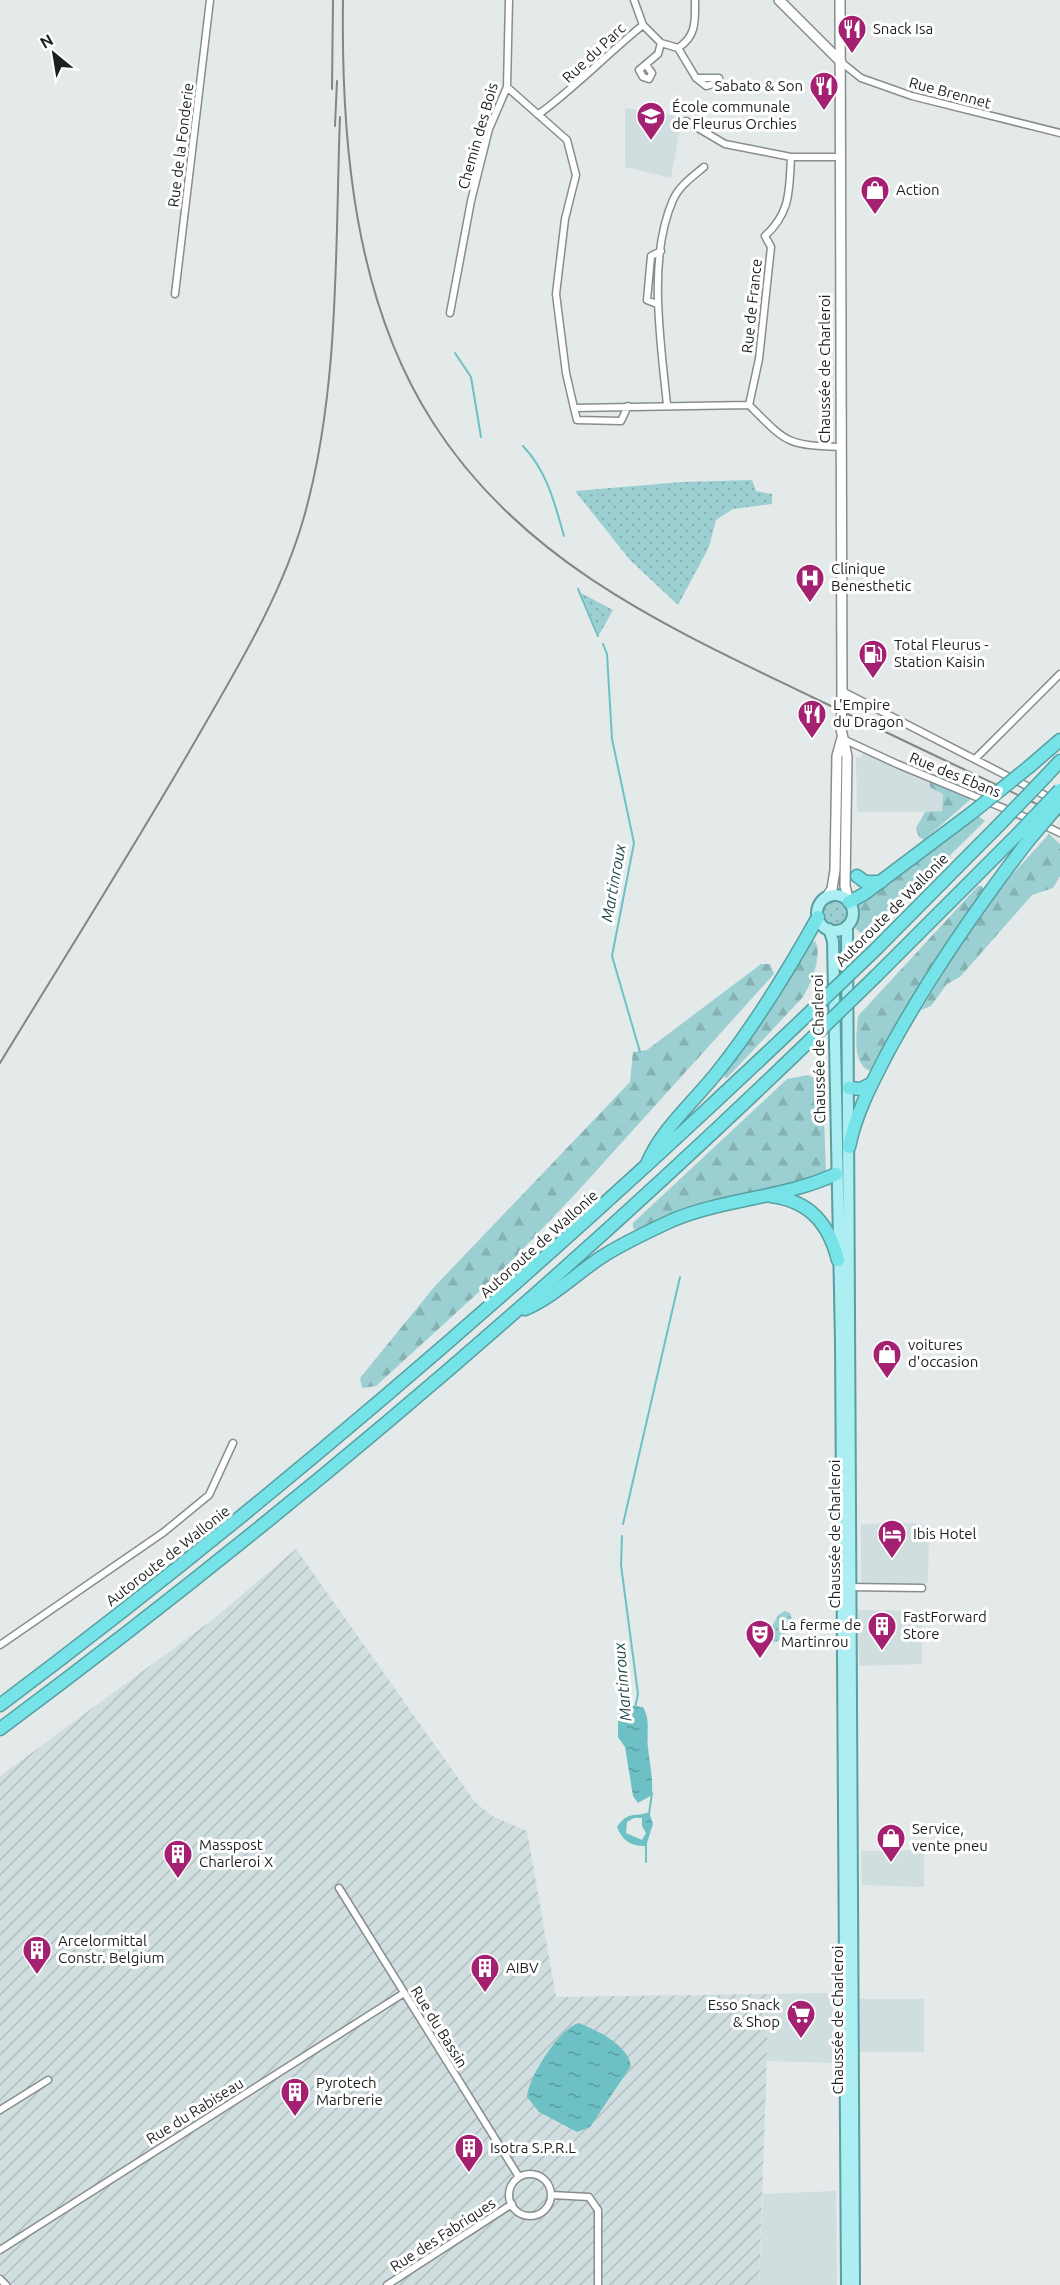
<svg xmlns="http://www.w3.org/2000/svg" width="1060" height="2285" font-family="Ubuntu,sans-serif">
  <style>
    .built { fill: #d0dedf }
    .industrial { fill: url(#industrial-furrows) }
    .grass { fill: url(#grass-dots) }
    .forest { fill: url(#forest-firs) }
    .water { fill: url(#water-ripples); fill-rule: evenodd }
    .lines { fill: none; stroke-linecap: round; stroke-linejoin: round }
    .stream { stroke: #6dc1c5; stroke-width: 2 }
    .street-casing { stroke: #888d8d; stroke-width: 9 }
    .secondary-casing { stroke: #888d8d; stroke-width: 12 }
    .primary-casing { stroke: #579fa1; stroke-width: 14 }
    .highway-casing { stroke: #579fa1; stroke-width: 15 }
    .street { stroke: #fff; stroke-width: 6 }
    .secondary { stroke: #fff; stroke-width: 9 }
    .primary { stroke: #aceef1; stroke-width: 10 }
    .highway { stroke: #75e3e7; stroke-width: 12 }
    .rail { stroke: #838687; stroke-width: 2 }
    .secondary-bridge-casing { stroke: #888d8d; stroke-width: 12; stroke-linecap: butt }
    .highway-bridge-casing { stroke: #579fa1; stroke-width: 15; stroke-linecap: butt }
    .secondary-bridge { stroke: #fff; stroke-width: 9 }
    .highway-bridge { stroke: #75e3e7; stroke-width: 12 }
    .labels { text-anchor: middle; stroke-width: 6; stroke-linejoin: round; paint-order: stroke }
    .poi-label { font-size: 15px; fill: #1e2020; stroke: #fff; text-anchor: start }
    .street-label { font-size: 15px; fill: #1e2020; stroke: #fff }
    .water-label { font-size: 16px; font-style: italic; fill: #21494a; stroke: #fff }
  </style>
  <defs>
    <pattern id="industrial-furrows" width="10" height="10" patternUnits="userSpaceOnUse" patternTransform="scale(1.5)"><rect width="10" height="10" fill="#d0dedf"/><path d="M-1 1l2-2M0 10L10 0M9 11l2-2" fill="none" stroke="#b2bebf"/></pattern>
    <pattern id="grass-dots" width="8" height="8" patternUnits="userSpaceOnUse" patternTransform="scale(1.5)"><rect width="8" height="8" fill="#9ccfd1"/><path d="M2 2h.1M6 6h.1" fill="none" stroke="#86b1b3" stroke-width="1.8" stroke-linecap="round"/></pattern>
    <pattern id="forest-firs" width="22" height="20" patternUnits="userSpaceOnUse" patternTransform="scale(1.5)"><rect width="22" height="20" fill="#9ccfd1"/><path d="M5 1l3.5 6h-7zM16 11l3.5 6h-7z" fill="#86b1b3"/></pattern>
    <pattern id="water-ripples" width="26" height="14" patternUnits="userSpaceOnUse" patternTransform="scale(1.5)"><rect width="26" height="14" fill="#6dc1c5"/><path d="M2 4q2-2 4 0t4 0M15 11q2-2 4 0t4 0" fill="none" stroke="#599ca0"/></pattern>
  </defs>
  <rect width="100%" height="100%" fill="#e4e9ea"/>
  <path class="built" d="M625,108L682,117L671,178L625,167Z
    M865,749L928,778L930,787L943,793L942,812H857L856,757H861Z
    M920,1523L929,1529L928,1583L904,1586L861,1583V1524Z
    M858,1610L922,1611V1664L859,1666Z
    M924,1850V1887L862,1885L861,1851Z
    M833,1993L834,2063L767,2061L769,1994Z
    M860,1999H924V2052H860Z
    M836,2191L837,2285H759L763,2194Z"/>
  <path class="industrial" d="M296,1549L475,1802L492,1816L527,1831L556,1997L769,1994L759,2285H0V1776L211,1621Z"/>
  <path class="grass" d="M752,480L756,491L772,494V504L733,509L716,520L709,547L678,605L630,560L575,491L682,482Z
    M581,593L613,610L599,635Z
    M822 913a13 13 0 1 1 26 0a13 13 0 1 1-26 0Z
    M785,1611L790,1613L792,1618C787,1629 784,1644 770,1642L766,1636L779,1614Z"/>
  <path class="forest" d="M929,779L971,799L924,840L919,837L916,828L925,812L942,811L943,794L930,787Z
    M977,815L985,821L872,932L864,936L856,929L859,910L857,904Z
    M1049,834L1060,844V876L1053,888L1032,895L960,977L947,984L931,1006L921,1010L963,941L1000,888Z
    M978,886H982L986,892L875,1068L870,1071C851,1063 857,1034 858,1016Z
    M815,941C823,955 811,984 803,997L727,1078L724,1077L725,1068L808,944Z
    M761,964H770L774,974L578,1191L503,1270L376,1386L362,1388L360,1378L435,1286L630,1082L633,1052L647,1050Z
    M808,1075L816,1079L823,1090L826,1173L639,1231L633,1228V1223L787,1079Z"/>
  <path class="water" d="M627,1705L643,1707C651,1721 646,1733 648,1748C650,1765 653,1778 652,1795L638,1803L633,1796L625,1747L618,1737V1714Z
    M649,1812L653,1824L646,1846C631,1847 622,1840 617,1827C629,1810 633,1818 649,1812ZM634,1818H642V1826L646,1833L642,1840L626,1833L627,1822Z
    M579,2023C597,2030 629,2046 631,2066L590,2127L577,2132L539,2112L527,2097C528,2078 560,2027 579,2023Z"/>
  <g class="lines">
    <path class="stream" d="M455,353L471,377L481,437
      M523,446C547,471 555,504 564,536
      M578,589L598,636
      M603,644L607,654L612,739L634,843L612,956L640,1052
      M623,1524L680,1277
      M622,1536L621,1565L638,1694L635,1708
      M649,1814L652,1793
      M646,1862V1844"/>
    <g class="street-casing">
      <path id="street" d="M643,25L661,43L678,48C697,36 695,20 695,0
        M678,48L696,78L706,86L717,83L719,78H696
        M841,62L861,78L912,96L1060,133
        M646,65L652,73L649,79L643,77L639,70L658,54L661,43
        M507,87L567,140L576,175L565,219L556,294L566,373L574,408L749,405C787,443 786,445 840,447
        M539,114C576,87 607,54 643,25L634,0
        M686,121L725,144L791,157H839
        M175,294L210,0
        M657,304L647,300L651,256L661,251
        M450,313L471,201L489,129L507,87L509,0
        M667,405C661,343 647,259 673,200C679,186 692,177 704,167
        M749,405L759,359L771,247L765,236C791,212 789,191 791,157
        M574,408L577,420L621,421L628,406
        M842,691L1052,799
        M843,739L897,764L1032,820
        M975,759L1060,674
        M1041,824L1060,833
        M847,1587L922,1588
        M0,1645L164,1532L209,1495L233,1443
        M339,1888L519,2177
        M0,2110L48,2080
        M509 2195a21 21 0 1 1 42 0a21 21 0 1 1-42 0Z
        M551,2195L589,2197L598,2210V2285
        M0,2250L404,1993
        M0,2279L6,2285
        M387,2285L512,2204"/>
    </g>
    <g class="secondary-casing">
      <path id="secondary" d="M779,0L841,62
        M840,0L842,700
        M841,729L847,756L845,886L849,902
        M826,898L832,889L835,870L837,756L842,738"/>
    </g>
    <g class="primary-casing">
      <path id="primary" d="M817 913a18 18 0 1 1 36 0a18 18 0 1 1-36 0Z
        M847,926L854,2285
        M829,929L833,941L841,1342L847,2285"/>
    </g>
    <g class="highway-casing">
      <path id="highway" d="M1030,766L1060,740
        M1047,775L1060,761
        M857,876L865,882H881
        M849,902L864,894L973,812
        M876,949L999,825
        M876,976L1017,835
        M849,1088L861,1089L872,1083
        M849,1147C856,1112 873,1081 889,1050C929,977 977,907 1028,841
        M647,1164C662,1128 695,1101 719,1070C757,1022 788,971 818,917
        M771,1196C810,1201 829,1224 838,1260
        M525,1309C553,1297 575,1275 600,1258C623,1243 649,1231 673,1220C726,1198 785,1198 836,1174
        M0,1705C283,1493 548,1262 804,1018
        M0,1729C282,1519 550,1291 804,1046"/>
    </g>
    <use href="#street" class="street"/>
    <use href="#secondary" class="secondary"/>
    <use href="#primary" class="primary"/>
    <use href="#highway" class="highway"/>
    <path class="rail" d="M343,0C341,141 354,299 432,421C521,562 667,627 812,697C895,736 977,776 1060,815
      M332,89L333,0
      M335,126L337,81
      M0,1063C67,953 137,843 201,731C240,663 282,594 304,517C340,389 335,249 340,117"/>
    <g class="secondary-bridge-casing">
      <path id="secondary-bridge" d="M841,729L842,700"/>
    </g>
    <g class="highway-bridge-casing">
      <path id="highway-bridge" d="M973,812L1030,766
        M999,825L1047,775
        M1017,835L1060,790
        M1028,841L1056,808L1060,798
        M804,1018L876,949
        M804,1046L876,976"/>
    </g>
    <use href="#secondary-bridge" class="secondary-bridge"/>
    <use href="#highway-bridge" class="highway-bridge"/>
  </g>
  <defs>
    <g id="restaurant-pin" transform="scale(1.5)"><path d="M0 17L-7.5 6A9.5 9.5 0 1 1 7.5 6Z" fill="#a32170" stroke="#fff"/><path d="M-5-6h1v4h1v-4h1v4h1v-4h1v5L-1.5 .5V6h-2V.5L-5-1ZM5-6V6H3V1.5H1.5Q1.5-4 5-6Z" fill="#fff"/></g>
    <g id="school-pin" transform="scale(1.5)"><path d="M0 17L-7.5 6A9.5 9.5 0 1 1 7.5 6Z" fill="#a32170" stroke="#fff"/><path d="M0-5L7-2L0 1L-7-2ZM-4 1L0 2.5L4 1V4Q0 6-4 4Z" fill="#fff"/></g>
    <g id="shop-pin" transform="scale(1.5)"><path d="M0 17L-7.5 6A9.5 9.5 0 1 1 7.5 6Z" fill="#a32170" stroke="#fff"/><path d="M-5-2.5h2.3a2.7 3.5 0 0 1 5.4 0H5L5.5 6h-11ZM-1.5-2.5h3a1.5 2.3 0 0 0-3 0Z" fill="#fff"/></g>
    <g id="hospital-pin" transform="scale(1.5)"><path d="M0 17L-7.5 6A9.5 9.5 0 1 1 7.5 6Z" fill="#a32170" stroke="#fff"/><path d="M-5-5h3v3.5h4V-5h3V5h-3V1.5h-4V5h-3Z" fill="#fff"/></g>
    <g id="fuel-pin" transform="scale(1.5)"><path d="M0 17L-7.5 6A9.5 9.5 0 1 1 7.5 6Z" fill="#a32170" stroke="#fff"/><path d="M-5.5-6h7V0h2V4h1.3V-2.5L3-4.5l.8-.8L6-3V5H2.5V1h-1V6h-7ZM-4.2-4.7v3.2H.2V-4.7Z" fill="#fff"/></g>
    <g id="hotel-pin" transform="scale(1.5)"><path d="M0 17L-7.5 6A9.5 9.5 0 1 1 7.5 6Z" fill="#a32170" stroke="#fff"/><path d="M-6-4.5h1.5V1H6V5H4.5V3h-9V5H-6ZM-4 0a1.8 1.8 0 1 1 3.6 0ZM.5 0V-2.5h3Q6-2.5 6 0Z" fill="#fff"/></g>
    <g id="building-pin" transform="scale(1.5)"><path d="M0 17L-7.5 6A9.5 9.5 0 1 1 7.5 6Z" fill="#a32170" stroke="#fff"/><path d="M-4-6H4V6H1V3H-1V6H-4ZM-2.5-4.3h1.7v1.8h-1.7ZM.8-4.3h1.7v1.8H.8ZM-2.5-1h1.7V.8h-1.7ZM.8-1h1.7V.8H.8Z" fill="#fff"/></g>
    <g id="theatre-pin" transform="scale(1.5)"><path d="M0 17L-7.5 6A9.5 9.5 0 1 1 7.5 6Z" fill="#a32170" stroke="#fff"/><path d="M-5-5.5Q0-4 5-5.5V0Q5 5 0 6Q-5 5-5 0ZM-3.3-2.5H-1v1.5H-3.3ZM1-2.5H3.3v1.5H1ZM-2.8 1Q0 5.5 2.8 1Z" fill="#fff"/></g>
    <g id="supermarket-pin" transform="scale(1.5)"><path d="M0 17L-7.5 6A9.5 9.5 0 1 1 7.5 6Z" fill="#a32170" stroke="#fff"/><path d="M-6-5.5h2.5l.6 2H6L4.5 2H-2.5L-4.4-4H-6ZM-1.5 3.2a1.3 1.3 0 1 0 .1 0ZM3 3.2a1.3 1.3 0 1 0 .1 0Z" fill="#fff"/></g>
  </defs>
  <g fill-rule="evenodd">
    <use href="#restaurant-pin" x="852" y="29"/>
    <use href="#restaurant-pin" x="824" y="86"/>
    <use href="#school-pin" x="651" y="116"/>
    <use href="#shop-pin" x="875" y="190"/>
    <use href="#hospital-pin" x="810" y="578"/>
    <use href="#fuel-pin" x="873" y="654"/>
    <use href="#restaurant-pin" x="812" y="714"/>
    <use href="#shop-pin" x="887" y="1354"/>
    <use href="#hotel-pin" x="892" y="1534"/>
    <use href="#building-pin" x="882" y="1626"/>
    <use href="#theatre-pin" x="760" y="1634"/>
    <use href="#shop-pin" x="891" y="1838"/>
    <use href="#building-pin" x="178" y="1854"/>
    <use href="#building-pin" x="37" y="1950"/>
    <use href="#building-pin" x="485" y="1968"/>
    <use href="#supermarket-pin" x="801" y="2014"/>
    <use href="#building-pin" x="295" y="2092"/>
    <use href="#building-pin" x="469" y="2148"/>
  </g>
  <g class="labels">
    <g class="poi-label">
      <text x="873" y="34">Snack Isa</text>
      <text x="803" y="91" text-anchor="end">Sabato &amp; Son</text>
      <text x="672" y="112">École communale<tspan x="672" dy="17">de Fleurus Orchies</tspan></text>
      <text x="896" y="195">Action</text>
      <text x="831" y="574">Clinique<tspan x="831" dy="17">Benesthetic</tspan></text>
      <text x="894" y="650">Total Fleurus -<tspan x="894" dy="17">Station Kaisin</tspan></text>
      <text x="833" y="710">L'Empire<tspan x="833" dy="17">du Dragon</tspan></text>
      <text x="908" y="1350">voitures<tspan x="908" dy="17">d'occasion</tspan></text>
      <text x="913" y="1539">Ibis Hotel</text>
      <text x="903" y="1622">FastForward<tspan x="903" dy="17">Store</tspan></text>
      <text x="781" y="1630">La ferme de<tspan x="781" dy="17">Martinrou</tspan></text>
      <text x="912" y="1834">Service,<tspan x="912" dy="17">vente pneu</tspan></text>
      <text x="199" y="1850">Masspost<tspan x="199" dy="17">Charleroi X</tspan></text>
      <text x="58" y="1946">Arcelormittal<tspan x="58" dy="17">Constr. Belgium</tspan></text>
      <text x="506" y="1973">AIBV</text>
      <text x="780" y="2010" text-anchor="end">Esso Snack<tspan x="780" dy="17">&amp; Shop</tspan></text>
      <text x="316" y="2088">Pyrotech<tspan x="316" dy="17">Marbrerie</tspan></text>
      <text x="490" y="2153">Isotra S.P.R.L</text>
    </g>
    <g class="street-label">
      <text transform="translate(594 53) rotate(-43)" y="5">Rue du Parc</text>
      <text transform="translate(950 93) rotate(15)" y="5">Rue Brennet</text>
      <text transform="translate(478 136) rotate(-74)" y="5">Chemin des Bois</text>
      <text transform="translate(181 145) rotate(-83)" y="5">Rue de la Fonderie</text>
      <text transform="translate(752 306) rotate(-84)" y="5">Rue de France</text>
      <text transform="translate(825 369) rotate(-90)" y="5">Chaussée de Charleroi</text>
      <text transform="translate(955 775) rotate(22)" y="5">Rue des Ebans</text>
      <text transform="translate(892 910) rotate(-45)" y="5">Autoroute de Wallonie</text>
      <text transform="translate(819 1049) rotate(-91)" y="5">Chaussée de Charleroi</text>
      <text transform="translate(539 1244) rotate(-42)" y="5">Autoroute de Wallonie</text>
      <text transform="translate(835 1534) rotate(-90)" y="5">Chaussée de Charleroi</text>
      <text transform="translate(168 1556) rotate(-38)" y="5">Autoroute de Wallonie</text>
      <text transform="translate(838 2020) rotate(-90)" y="5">Chaussée de Charleroi</text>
      <text transform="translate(439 2027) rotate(58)" y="5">Rue du Bassin</text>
      <text transform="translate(195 2111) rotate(-32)" y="5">Rue du Rabiseau</text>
      <text transform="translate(443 2235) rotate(-33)" y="5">Rue des Fabriques</text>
    </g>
    <g class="water-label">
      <text transform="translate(613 883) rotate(-80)" y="6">Martinroux</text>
      <text transform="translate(622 1682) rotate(-95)" y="6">Martinroux</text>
    </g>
  </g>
  <g transform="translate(54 54) rotate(330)" stroke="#ffffff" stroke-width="4.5" paint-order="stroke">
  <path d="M0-4.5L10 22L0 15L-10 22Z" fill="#1e2020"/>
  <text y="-9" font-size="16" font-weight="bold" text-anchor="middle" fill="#1e2020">N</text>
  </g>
</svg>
